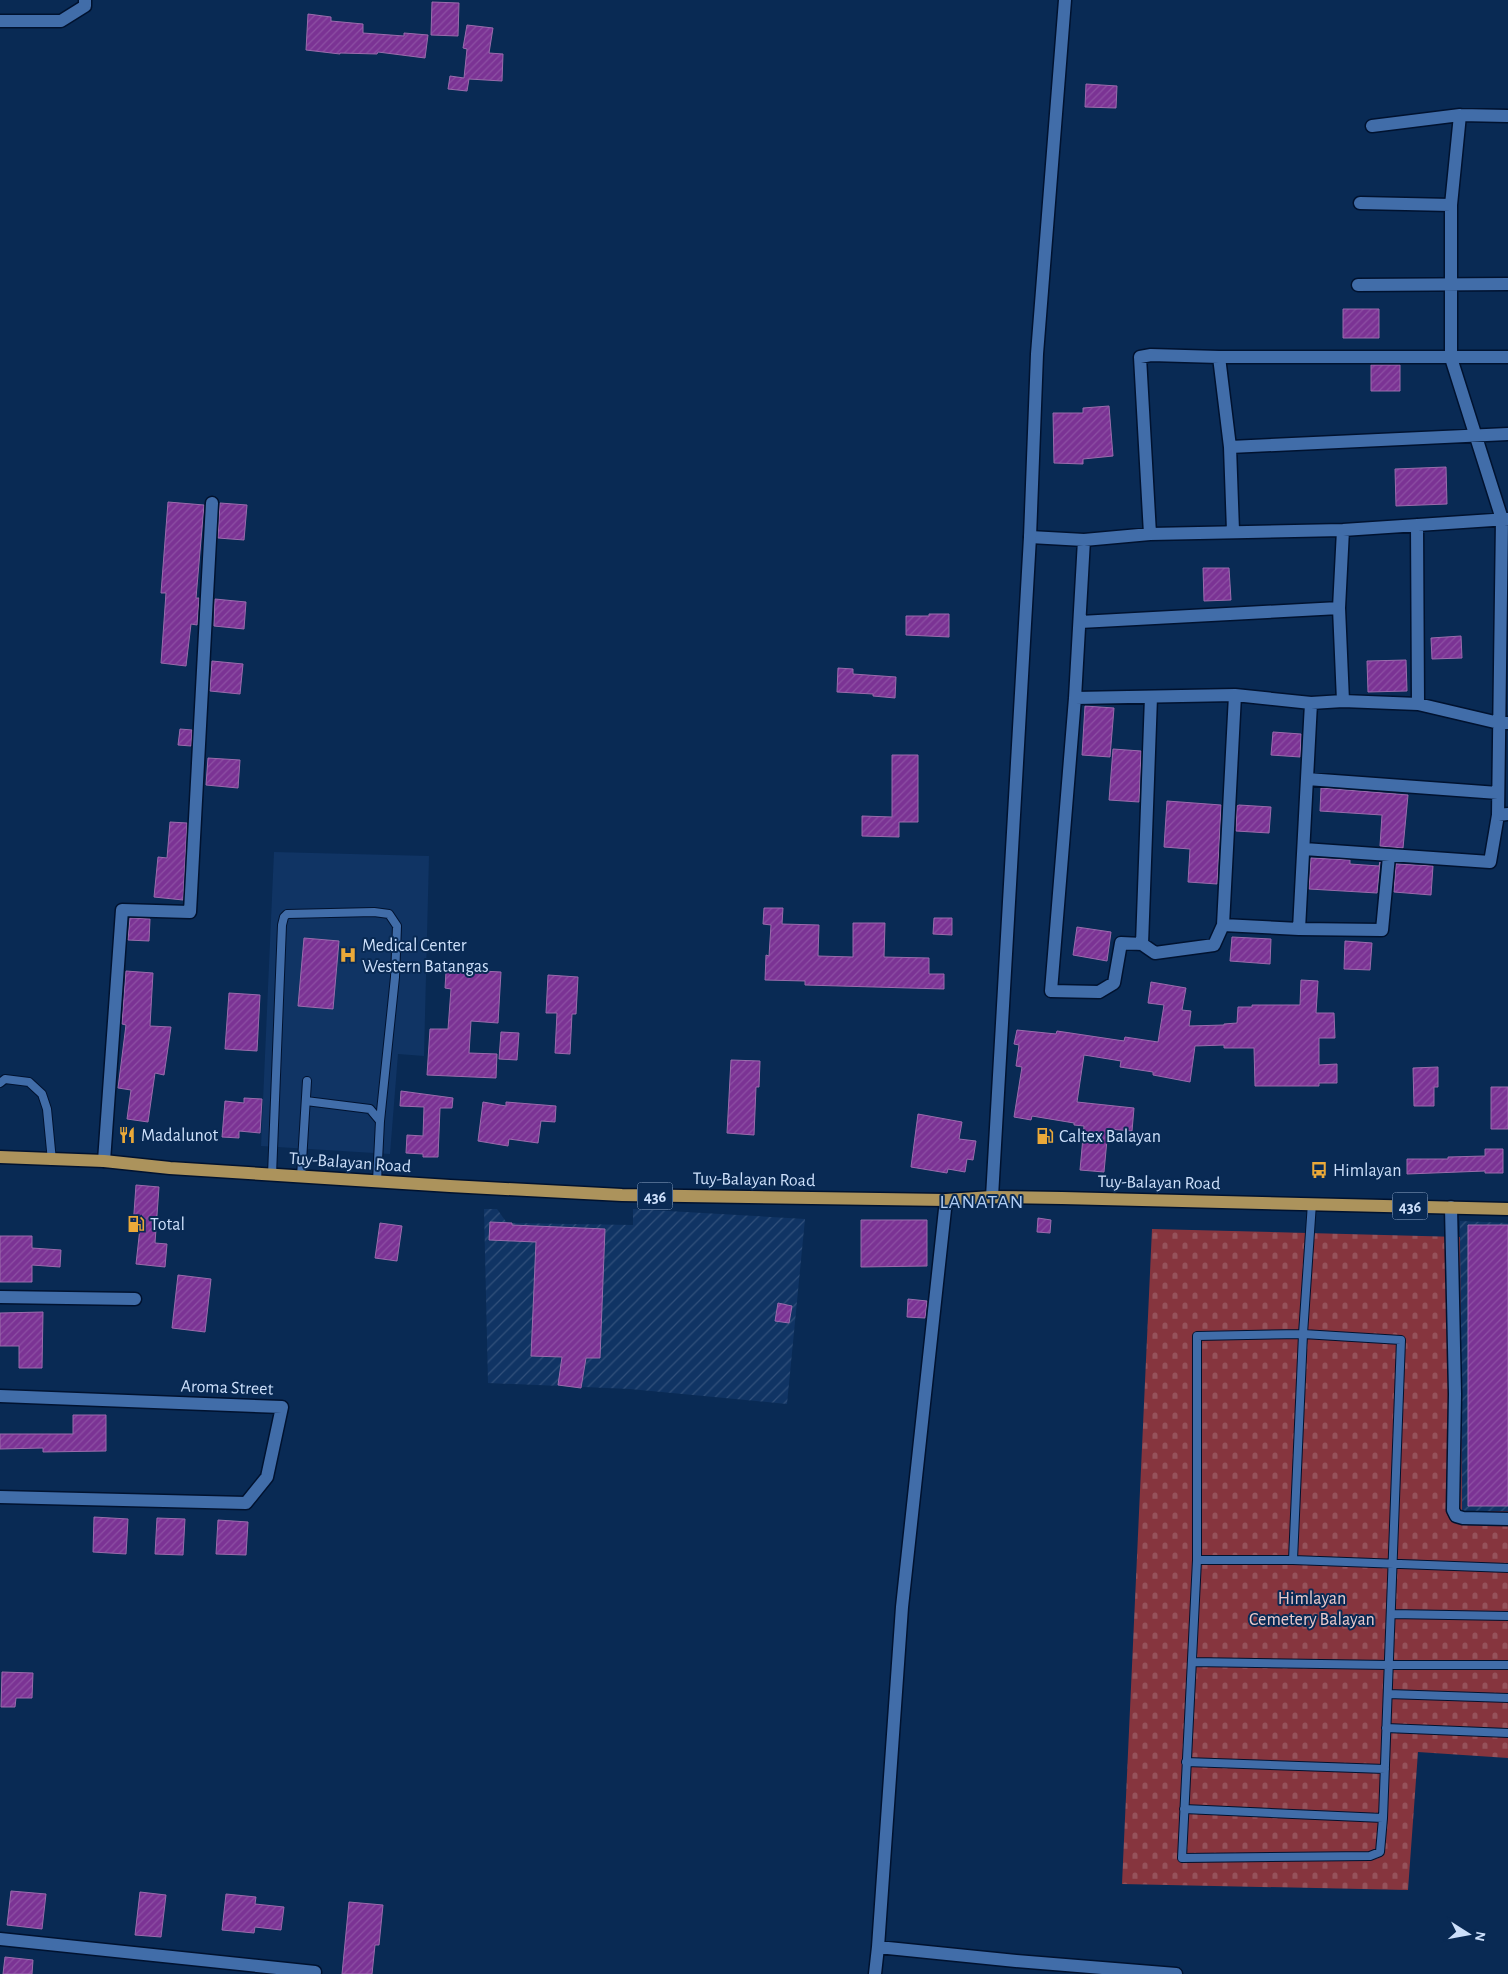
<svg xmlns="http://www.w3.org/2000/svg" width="1508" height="1974" font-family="'Alegreya Sans',sans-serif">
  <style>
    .built { fill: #103464 }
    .industrial { fill: url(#industrial-furrows) }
    .cemetery { fill: url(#cemetery-stones) }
    .building { fill: url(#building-hatch); stroke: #9a6cac }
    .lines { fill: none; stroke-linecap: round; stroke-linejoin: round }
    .lane-casing { stroke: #00122f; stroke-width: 10 }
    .street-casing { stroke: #00122f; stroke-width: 15 }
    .secondary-casing { stroke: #00122f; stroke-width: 15 }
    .primary-casing { stroke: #00122f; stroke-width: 15 }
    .lane { stroke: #416da9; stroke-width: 8 }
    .street { stroke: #416da9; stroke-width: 12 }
    .secondary { stroke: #416da9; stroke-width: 12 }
    .primary { stroke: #ac935c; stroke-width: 12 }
    .labels { text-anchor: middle; stroke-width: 4; stroke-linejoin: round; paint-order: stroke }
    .shield { fill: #092a54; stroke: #92a9c8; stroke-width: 1 }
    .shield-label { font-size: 16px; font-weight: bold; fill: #ccdffa }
    .poi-label { font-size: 18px; fill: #ccdffa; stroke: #092a54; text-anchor: start }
    .street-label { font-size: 18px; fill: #ccdffa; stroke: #092a54 }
    .park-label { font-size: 18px; fill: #eccacb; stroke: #092a54 }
    .quarter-label { font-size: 20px; letter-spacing: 1px; fill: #b0cdf5; stroke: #092a54 }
  </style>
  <defs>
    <pattern id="industrial-furrows" width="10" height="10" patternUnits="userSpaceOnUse" patternTransform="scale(1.25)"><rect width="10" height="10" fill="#103464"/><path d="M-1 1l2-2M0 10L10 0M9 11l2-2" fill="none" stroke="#32517b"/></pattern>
    <pattern id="cemetery-stones" width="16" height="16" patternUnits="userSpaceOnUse" patternTransform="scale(1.25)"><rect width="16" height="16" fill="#86353e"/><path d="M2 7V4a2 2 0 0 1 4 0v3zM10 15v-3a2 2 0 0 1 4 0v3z" fill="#96525b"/></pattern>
    <pattern id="building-hatch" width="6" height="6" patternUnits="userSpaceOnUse" patternTransform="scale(1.25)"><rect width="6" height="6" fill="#7b3394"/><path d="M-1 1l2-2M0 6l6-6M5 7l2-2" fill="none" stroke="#8d50a4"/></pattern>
  </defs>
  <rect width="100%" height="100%" fill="#092a54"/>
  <path class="built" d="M274,852L429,856L424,1056L398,1054L390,1154L261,1146Z"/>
  <path class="industrial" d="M484,1209H497L507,1223L633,1225V1209L805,1219L787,1404L630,1389L488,1383Z
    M1460,1221L1508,1223V1511H1462Z"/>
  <path class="cemetery" d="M1152,1229L1460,1237L1462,1511H1508V1758L1418,1752L1408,1890L1122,1884Z"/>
  <path class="building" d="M432,2L459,3L458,36L431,35Z
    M308,14L331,17V21L363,24V33L404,36V33L428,35L425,58L378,52L377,54L340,53V54L306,50Z
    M467,25L493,28L489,53L503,54L502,81L469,79L467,91L448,89L450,76L464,78L467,49L463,48Z
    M1086,84L1117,86L1116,108L1085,107Z
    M1343,309H1379V338H1343Z
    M1371,365H1400V391H1371Z
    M1109,406L1113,456L1083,459V464L1054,463L1053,413H1083V408Z
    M1446,467L1447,504L1396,506L1395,469Z
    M168,502L204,505L196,598H199L197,625L191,624L186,666L161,663L166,593H161Z
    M220,503L247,505L244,540L218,538Z
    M1203,568H1229L1231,600L1204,601Z
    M215,599L246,602L244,629L214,626Z
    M929,614H949V637L906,635V616H929Z
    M1461,636L1462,658L1432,659L1431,638Z
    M1406,660L1407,691L1368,692L1367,661Z
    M212,661L243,664L240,694L210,691Z
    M838,668L853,669V674L896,677L895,698L873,696V694L837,692Z
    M1085,706L1114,708L1110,757L1082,755Z
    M180,729L192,730L191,746L178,745Z
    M1273,732L1301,734L1300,757L1271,755Z
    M1113,749L1141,751L1139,802L1109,800Z
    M892,755H918V822H899V837L862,836V816L892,817Z
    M208,758L240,760L238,788L206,785Z
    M1321,788L1408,795L1403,848L1380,846L1382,815L1320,811Z
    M1167,801L1221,805L1217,884L1188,882L1190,849L1164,847Z
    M1239,805L1271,807L1269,833L1236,831L1237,806Z
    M170,822L187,823L183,900L154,897L158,857L167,858Z
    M1311,858L1350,860V864L1379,866L1380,862L1377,893L1309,889Z
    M1396,864L1433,866L1431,895L1394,892Z
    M764,908H783L782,924L819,925L818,956L853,957V923H885L884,957L929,958V974H944V989L805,985V981L765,980L766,955L769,956L771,925L763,924Z
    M130,918L150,919L149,941L128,940Z
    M934,918H952V935L933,934Z
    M1077,927L1111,932L1107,961L1073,955Z
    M1232,937L1271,939L1270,964L1230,961Z
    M304,938L339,941L333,1009L298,1006Z
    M1345,941L1372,943L1370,970L1344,969Z
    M126,971L153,973L150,1026L171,1027L164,1075L155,1073L148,1122L127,1119L131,1090L118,1088L126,1025L122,1024Z
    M482,971L501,972L498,1023L471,1021L469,1053L497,1054L496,1078L427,1075L430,1029H448L451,989L445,988L446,972L482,973Z
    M548,975L578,977L576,1014H572L570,1054L555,1053L557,1013H546Z
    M1301,980L1318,981L1316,1013H1334L1335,1038H1319V1065L1337,1064V1083H1319V1086H1255L1254,1048H1224V1045L1195,1046L1190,1082L1153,1075V1072L1120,1067L1121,1061L1084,1055L1077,1102L1134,1108L1132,1131L1108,1129L1104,1172L1080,1170L1084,1126L1074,1125V1123L1032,1116L1031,1120L1014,1117L1022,1067L1016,1066L1019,1045L1014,1044L1017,1030L1056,1034L1057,1031L1124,1041L1125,1037L1158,1042L1164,1005L1148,1003L1151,982L1186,988L1182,1010L1191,1011L1189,1026L1224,1025V1024L1237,1023L1238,1007H1252V1005H1300Z
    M229,993L260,995L257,1051L225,1049Z
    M501,1032L519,1033L517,1060L499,1059Z
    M731,1060L760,1061L759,1087H756L754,1135L727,1133Z
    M1438,1067V1087H1434V1106H1414L1413,1068Z
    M1491,1087H1508V1129H1491Z
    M401,1091L453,1098L452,1108H440L438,1157H423V1154L406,1153L407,1135L423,1136L424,1107L400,1106Z
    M244,1098L262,1099L260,1133L239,1131V1138L222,1137L225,1101L244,1103Z
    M483,1102L506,1106V1102L556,1106L555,1122L541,1121L538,1143L509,1139L508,1146L478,1141Z
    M918,1114L962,1122L959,1139L976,1141L973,1160L967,1159L965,1172L948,1169L947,1173L911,1167Z
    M1485,1149H1503V1173H1485V1171L1407,1174V1159H1448V1157L1485,1156Z
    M136,1185L159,1187L155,1243L167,1244L165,1267L136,1264L140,1228L133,1227Z
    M1038,1218L1051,1220L1050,1233L1037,1232Z
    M861,1220H927V1266L861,1267Z
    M490,1222L512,1223V1225L605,1229L600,1358H586L581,1388L558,1385L562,1357L531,1356L536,1242L489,1240Z
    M380,1223L402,1226L397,1261L375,1258Z
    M1468,1225H1508V1506H1468Z
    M0,1236H32V1248L61,1250L60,1267L32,1265V1282H0Z
    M178,1275L211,1279L205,1332L172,1328Z
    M908,1299L927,1301L925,1318L907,1317Z
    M778,1303L792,1306L789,1323L775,1321Z
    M43,1312L42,1368H19V1346H0V1313Z
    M73,1415H106V1451L43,1452V1448L0,1449V1434H73Z
    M94,1517L128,1519L126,1554L93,1552Z
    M157,1518L185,1519L183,1555L155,1554Z
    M218,1520L248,1522L246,1555L216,1554Z
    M2,1672L33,1673L32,1698H16L15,1707H1Z
    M11,1891L46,1894L42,1929L7,1925Z
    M140,1892L166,1895L161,1937L135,1935Z
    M226,1894L256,1897L255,1904L284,1907L281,1930L255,1927L254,1933L222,1930Z
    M349,1902L383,1905L379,1945H375L372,1974H342Z
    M5,1957L33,1960L32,1974H3Z"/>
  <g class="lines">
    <g class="lane-casing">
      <path id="lane" d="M0,1083L5,1079L29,1082L42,1094L47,1109L52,1161
        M306,1101L370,1109L380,1121L377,1181
        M272,1175L282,925L284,917L287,914L374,912L389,914L397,926L395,977L380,1121
        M301,1177L307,1081
        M1197,1560H1293L1508,1568
        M1293,1560L1303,1334L1312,1203
        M1391,1614L1508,1616
        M1192,1662L1389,1665H1508
        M1388,1694L1508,1698
        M1386,1728L1508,1733
        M1186,1762L1385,1769
        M1184,1809L1383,1818L1401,1340L1303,1334L1197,1336V1560L1182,1858L1370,1856L1380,1852L1383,1818"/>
    </g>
    <g class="street-casing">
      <path id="street" d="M0,21H61L85,6V0
        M1460,115L1451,205V358L1502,519L1498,815L1508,814
        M1372,126L1460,115L1508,116
        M1360,203L1451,205
        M1358,285L1508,284
        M1219,357L1230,447L1233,531
        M1230,447L1508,434
        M1417,525L1418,704
        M1343,530L1339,608L1343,701
        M1150,534L1140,357L1151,355L1219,357H1508
        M1030,537L1084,540L1150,534L1343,530L1508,519
        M1084,540L1075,698L1051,991L1099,992L1114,983L1121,943L1142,944
        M1080,622L1339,608
        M1151,697L1142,944L1155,953L1214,945L1223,925L1235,695
        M1075,698L1235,695L1311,703L1343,701L1418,704L1499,723H1508
        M1307,779L1498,793
        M1304,849L1490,862L1498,815
        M1223,925L1299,929L1382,930L1389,856
        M1299,929L1311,703
        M104,1161L122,910L190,912L212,503
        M1451,1207L1455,1394L1453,1510L1456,1516L1463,1518L1508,1519
        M0,1297L135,1299
        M0,1396L282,1407L267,1477L246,1503L0,1497
        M0,1939L315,1972L314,1974
        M878,1947L1016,1961L1176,1974
        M875,1974L878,1947L902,1607L946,1200"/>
    </g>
    <g class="secondary-casing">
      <path id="secondary" d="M992,1197L1030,537L1037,354L1065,0"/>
    </g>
    <g class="primary-casing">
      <path id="primary" d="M0,1157L104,1161L170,1168L450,1186L622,1195L946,1200L992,1197L1062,1198L1508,1209"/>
    </g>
    <use href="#lane" class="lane"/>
    <use href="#street" class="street"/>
    <use href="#secondary" class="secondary"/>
    <use href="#primary" class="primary"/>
  </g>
  <defs>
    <g id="hospital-bare" transform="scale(1.35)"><path d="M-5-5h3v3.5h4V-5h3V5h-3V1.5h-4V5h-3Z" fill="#eba939" stroke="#092a54" stroke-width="2.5" paint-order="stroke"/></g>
    <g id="restaurant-bare" transform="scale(1.35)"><path d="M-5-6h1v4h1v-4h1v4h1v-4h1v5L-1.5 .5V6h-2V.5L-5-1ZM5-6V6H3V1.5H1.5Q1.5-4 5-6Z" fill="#eba939" stroke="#092a54" stroke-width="2.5" paint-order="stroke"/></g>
    <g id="fuel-bare" transform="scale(1.35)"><path d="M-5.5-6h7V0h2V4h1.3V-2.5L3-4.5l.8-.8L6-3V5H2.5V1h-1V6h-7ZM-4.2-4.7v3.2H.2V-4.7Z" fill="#eba939" stroke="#092a54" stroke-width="2.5" paint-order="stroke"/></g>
    <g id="bus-bare" transform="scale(1.35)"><path d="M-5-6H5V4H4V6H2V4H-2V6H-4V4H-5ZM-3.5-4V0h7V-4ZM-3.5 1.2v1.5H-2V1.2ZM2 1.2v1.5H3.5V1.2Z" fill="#eba939" stroke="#092a54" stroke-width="2.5" paint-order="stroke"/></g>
  </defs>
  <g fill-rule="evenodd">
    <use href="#hospital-bare" x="348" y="955"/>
    <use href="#restaurant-bare" x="127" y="1135"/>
    <use href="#fuel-bare" x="1045" y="1136"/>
    <use href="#bus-bare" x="1319" y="1170"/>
    <use href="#fuel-bare" x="136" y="1224"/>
  </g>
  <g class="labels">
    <g class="shield">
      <rect x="637.5" y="1182.5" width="35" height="27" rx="4"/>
      <rect x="1392.5" y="1192.5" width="35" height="27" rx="4"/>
    </g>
    <g class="shield-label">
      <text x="655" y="1202">436</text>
      <text x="1410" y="1212">436</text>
    </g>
    <g class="poi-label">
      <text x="362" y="951">Medical Center<tspan x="362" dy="21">Western Batangas</tspan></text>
      <text x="141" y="1141">Madalunot</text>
      <text x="1059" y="1142">Caltex Balayan</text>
      <text x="1333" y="1176">Himlayan</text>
      <text x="150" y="1230">Total</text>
    </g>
    <g class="street-label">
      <text transform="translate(350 1162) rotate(4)" y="6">Tuy-Balayan Road</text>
      <text transform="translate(754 1179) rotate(1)" y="6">Tuy-Balayan Road</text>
      <text transform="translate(1159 1182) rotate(1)" y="6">Tuy-Balayan Road</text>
      <text transform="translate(227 1387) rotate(2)" y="6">Aroma Street</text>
    </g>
    <g class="park-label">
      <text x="1312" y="1604">Himlayan<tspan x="1312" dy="21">Cemetery Balayan</tspan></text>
    </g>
    <g class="quarter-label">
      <text x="982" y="1208">LANATAN</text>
    </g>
  </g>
  <g transform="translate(1468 1934) rotate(101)" stroke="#092a54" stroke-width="4" paint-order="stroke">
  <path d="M0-4L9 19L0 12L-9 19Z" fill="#ccdffa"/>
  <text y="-8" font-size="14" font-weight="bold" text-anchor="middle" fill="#ccdffa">N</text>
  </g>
</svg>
